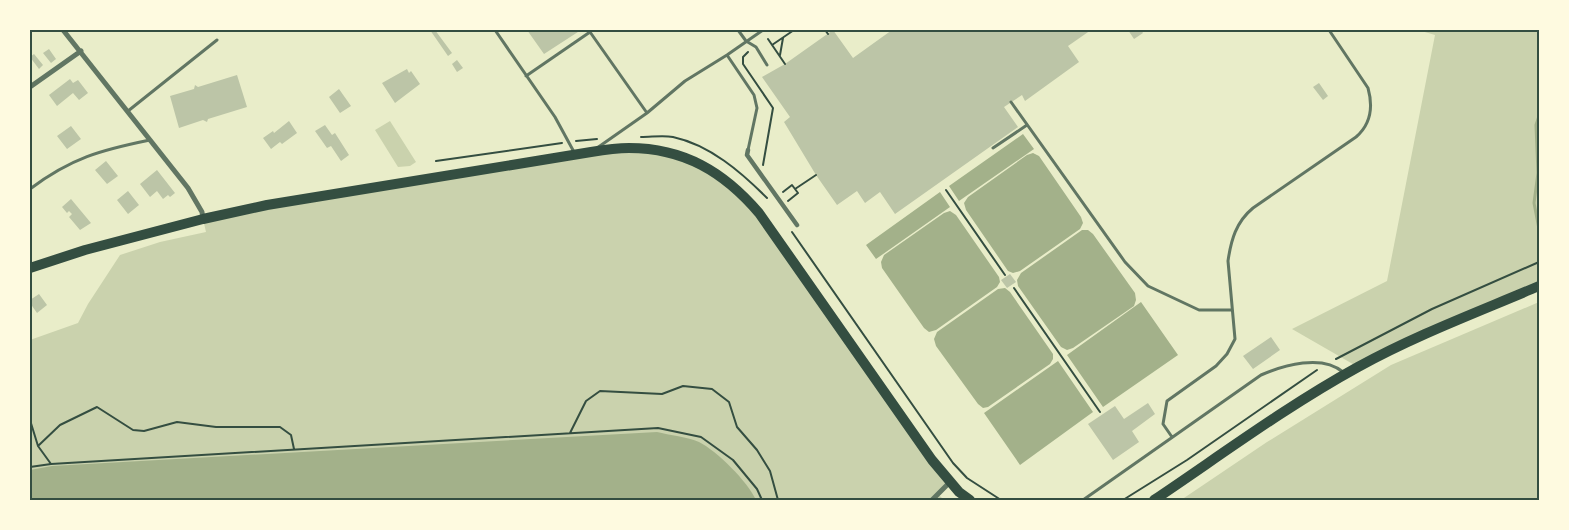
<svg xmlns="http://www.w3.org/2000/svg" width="1569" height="530" font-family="'Work Sans',sans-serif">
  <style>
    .green { fill: #cad2ad }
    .water { fill: #a3b18a }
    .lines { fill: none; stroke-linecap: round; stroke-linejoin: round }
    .stream { stroke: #a3b18a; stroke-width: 3 }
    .building { fill: #bcc5a7 }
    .path { stroke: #344e41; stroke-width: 2 }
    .service { stroke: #617663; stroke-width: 3 }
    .pedestrian { stroke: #617663; stroke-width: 4.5 }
    .minor { stroke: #617663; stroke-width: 5 }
    .primary { stroke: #344e41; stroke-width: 10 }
    .neatline { fill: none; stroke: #344e41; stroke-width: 2 }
  </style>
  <rect width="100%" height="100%" fill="#e9edc9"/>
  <path class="green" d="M1418,30H1539V286L1358,367L1292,329L1387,281L1435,35Z
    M390,121L416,162L410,166L398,167L375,130Z
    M628,148L677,155L745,196L950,481L938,494L944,500H30V340L78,323L88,304L120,255L160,242L206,232L203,219Z
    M1539,302V500H1181L1267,442L1391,365Z"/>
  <path class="water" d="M1023,134L1034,149L959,201L949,186Z
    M1033,153L1039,156L1081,217L1083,223L1080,229L1020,271L1013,273L1008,271L966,210L964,203L968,197L1027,155Z
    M940,192L950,207L876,259L866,245Z
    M950,211L956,215L999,277L1000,282L997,287L936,330L929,332L924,328L882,268L881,262L884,255L944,213Z
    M1082,230H1088L1093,234L1135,293L1136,300L1134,306L1073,348L1067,350L1061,347L1018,286L1017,280L1021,273Z
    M1005,288L1010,292L1053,354V359L1050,364L988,407L983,408L978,404L936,346L934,339L937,332L998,289Z
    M1141,302L1178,355L1103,407L1067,355Z
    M1058,361L1093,412L1020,465L984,413Z
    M657,432C669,435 688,437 699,442C717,451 748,482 756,500H30V470L52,466Z"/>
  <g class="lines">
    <path class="stream" d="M1539,116L1536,125L1538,173L1534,203L1539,229"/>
  </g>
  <path class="building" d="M430,30H435L452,53L448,56Z
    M527,30H581L544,54Z
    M833,30L853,58L892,30H1091L1068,46L1079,62L1025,101L1022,95L1004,107L1018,127L895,214L880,192L865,203L857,191L837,205L816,175L784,122L790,117L762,77L785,64Z
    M1128,30H1141L1143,33L1134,39Z
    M49,49L56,59L51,63L43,53Z
    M34,54L43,65L39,69L30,57Z
    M457,60L463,68L457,72L452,64Z
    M407,69L409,73L411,71L420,84L395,103L382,83Z
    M237,75L247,107L208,119L207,122L203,120L179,128L170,96L194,89L195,85L198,87Z
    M70,79L73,83L78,80L88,93L79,100L73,93L57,106L49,95Z
    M1319,83L1328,96L1323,100L1313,87Z
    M339,89L351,106L340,113L329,97Z
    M289,121L297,133L282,144L280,142L271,149L263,138L273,131L274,133Z
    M325,125L332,135L335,133L349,155L341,161L331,146L327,148L315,131Z
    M71,126L81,139L67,149L57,136Z
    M106,161L118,176L107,184L95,170Z
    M157,170L175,193L170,197L168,195L163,199L157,191L150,197L140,184Z
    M128,191L139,205L128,214L117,200Z
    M71,199L91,223L80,230L69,217L72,214L69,211L67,213L62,207Z
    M1010,274L1016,282L1007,288L1001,280Z
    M39,294L47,305L37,313L30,303V300Z
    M1271,337L1280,350L1253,369L1243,356Z
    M1148,403L1155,414L1132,431L1139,442L1113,460L1088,424L1115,406L1124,419Z"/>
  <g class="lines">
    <path class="path" d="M825,30L828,34
      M768,39L785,64
      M772,45L794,30
      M748,52L743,57V64L773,108L763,165
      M780,55L783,38
      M641,137C652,137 663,135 673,137C710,145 741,172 767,198
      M576,141L597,139
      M436,161L562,143
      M795,189L816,175
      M946,190L1005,275
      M783,192L792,185L798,193L788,201
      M792,232L953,463L967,478L1001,500
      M1014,288L1100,412
      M1336,359L1432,309L1539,262
      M30,420L38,446L51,464
      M570,433L586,401L600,391L662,394L683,386L712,389L729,402L737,427L757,450L770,471L778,500
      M38,446L60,425L97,407L133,430L144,431L177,422L216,427H280L291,435L294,449
      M30,467L51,464L658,428L701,437L733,460L757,489L762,500
      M1123,500L1187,460L1317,370"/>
    <path class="service" d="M495,30L555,117L574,152
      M738,30L746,41L756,47L767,65
      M727,55L754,95L757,108L748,150
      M526,76L590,32L647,113L597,148
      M1011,102L1125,262L1148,286L1199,310H1231
      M128,111L217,40
      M647,113L685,81L727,55L763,30
      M993,148L1027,125
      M30,189C71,158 101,150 150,140
      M1172,437L1163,424L1167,401L1216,366L1227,354L1235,339L1228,261C1231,240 1236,222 1253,208L1356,137C1371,124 1373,106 1368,88L1329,30
      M1083,500L1261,375C1284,365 1322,354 1343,372"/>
    <path class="pedestrian" d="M748,150L747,155L797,225"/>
    <path class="minor" d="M63,30L188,188L202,212L203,219
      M30,87L81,51
      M932,500L950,482"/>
    <path class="primary" d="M30,268L85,250L203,219L267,205L591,152C603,150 617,148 629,148C684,148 724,172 759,213L932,460L959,492L970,500
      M1154,500C1221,455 1287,406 1358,367C1416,335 1478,312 1539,286"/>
  </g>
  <rect width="1569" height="530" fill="none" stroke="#fefae0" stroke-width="62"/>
  <rect x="31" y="31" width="1507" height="468" class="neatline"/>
</svg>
